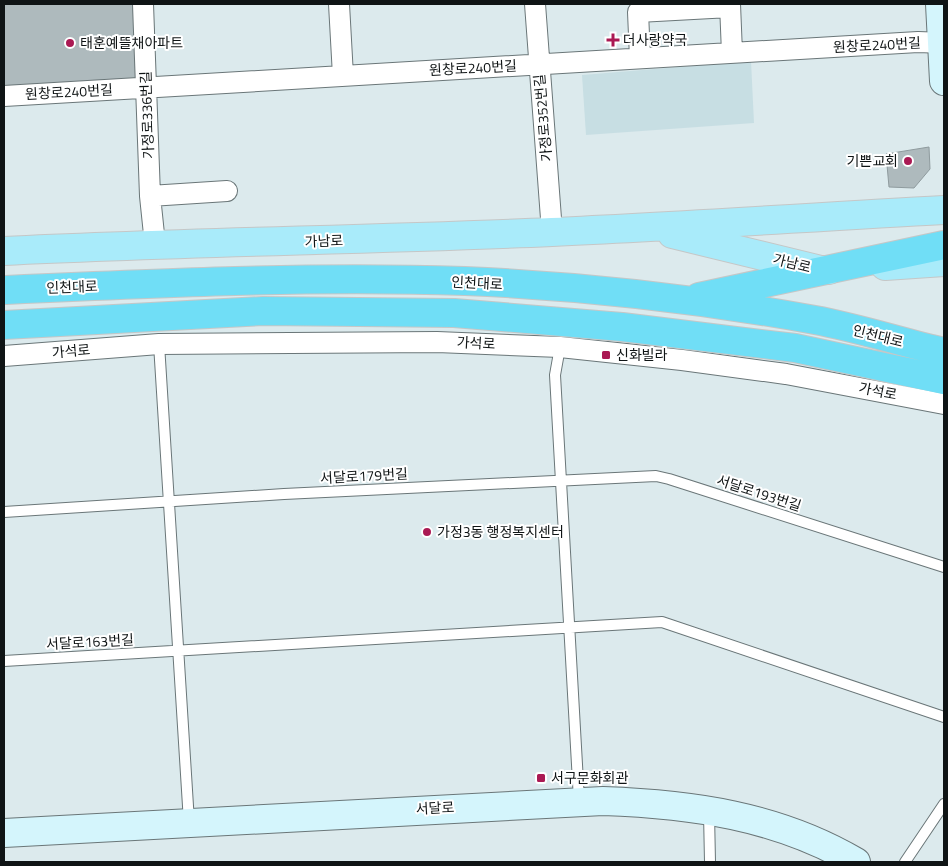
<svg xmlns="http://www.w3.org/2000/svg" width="948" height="866" font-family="'Titillium Web','Noto Sans KR',sans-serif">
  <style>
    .built { fill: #c7dee3 }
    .building { fill: #aebabd; stroke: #8f9b9e }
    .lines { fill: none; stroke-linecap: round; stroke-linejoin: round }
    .lane-casing { stroke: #6a7678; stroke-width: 12 }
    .street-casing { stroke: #6a7678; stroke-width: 22 }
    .secondary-casing { stroke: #6a7678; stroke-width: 30 }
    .primary-casing { stroke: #c5c7c7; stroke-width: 30 }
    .highway-casing { stroke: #c5c7c7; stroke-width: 30 }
    .lane { stroke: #fff; stroke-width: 10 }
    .street { stroke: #fff; stroke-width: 20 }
    .secondary { stroke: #d4f5fc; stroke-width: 28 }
    .primary { stroke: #a9ebfa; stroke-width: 28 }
    .highway { stroke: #70def6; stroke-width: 28 }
    .poi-dot { fill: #aa1953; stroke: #fff; stroke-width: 2 }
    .labels { text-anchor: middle; stroke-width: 4; stroke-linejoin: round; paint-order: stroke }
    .poi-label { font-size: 14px; fill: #0f1415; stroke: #fff; text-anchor: start }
    .street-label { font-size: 14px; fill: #0f1415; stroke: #fff }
  </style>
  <rect width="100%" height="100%" fill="#dceaed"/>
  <path class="built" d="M751,61L754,123L586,135L582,75Z"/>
  <path class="building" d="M4,4H134L138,83L4,91Z
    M929,147L930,169L914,188L889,187L886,154Z"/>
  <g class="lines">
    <g class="lane-casing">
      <path id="lane" d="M159,344L189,822
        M560,347L555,375L579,800
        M4,512L284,494L656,476L669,479L944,567
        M4,661L662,622L944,717
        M709,813L710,862
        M905,862L944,804"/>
    </g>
    <g class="street-casing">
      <path id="street" d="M143,4L150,196L155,244
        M339,4L343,76
        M535,4L552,232
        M730,4L732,53
        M640,58L638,12L730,7
        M4,96L918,42L944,43
        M150,196L227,191
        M4,356L159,344L437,342L560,347L682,360L786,374L944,404"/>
    </g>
    <g class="secondary-casing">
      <path id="secondary" d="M940,4L944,81
        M4,833L603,801C691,804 778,816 856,862"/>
    </g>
    <g class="primary-casing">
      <path id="primary" d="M672,234L821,270H829
        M4,251C186,242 369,240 552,232C683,226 814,217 944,210
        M885,266L944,262"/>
    </g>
    <g class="highway-casing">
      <path id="highway" d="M4,290C158,283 311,276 465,281C582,286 700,299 815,320C858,328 901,342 944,352
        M699,297L944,245
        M4,325L263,311L454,313L622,327L795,348L944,380"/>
    </g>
    <use href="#lane" class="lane"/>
    <use href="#street" class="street"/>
    <use href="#secondary" class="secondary"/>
    <use href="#primary" class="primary"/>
    <use href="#highway" class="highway"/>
  </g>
  <g class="poi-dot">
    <path d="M610.5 32.5h5v5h5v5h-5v5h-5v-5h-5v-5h5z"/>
    <circle cx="70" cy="43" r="5"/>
    <circle cx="908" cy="161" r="5"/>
    <rect x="601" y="350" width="10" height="10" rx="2.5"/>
    <circle cx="427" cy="532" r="5"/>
    <rect x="536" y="773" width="10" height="10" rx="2.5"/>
  </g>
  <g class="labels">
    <g class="poi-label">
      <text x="623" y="45">더사랑약국</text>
      <text x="80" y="48">태훈예뜰채아파트</text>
      <text x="898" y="166" text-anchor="end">기쁜교회</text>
      <text x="616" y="360">신화빌라</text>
      <text x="437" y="537">가정3동 행정복지센터</text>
      <text x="551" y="783">서구문화회관</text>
    </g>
    <g class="street-label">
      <text transform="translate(877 45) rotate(-3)" y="5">원창로240번길</text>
      <text transform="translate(473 68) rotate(-3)" y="5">원창로240번길</text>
      <text transform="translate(69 92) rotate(-3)" y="5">원창로240번길</text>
      <text transform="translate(147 115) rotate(-92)" y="5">가정로336번길</text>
      <text transform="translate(543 118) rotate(-95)" y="5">가정로352번길</text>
      <text transform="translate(324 241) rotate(-2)" y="5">가남로</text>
      <text transform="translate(792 263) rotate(14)" y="5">가남로</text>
      <text transform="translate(477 283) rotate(3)" y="5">인천대로</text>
      <text transform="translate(72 287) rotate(-2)" y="5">인천대로</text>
      <text transform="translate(878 336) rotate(14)" y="5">인천대로</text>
      <text transform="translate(476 343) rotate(3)" y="5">가석로</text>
      <text transform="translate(71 351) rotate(-5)" y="5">가석로</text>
      <text transform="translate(878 391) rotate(11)" y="5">가석로</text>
      <text transform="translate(364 476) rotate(-3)" y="5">서달로179번길</text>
      <text transform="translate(759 493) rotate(18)" y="5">서달로193번길</text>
      <text transform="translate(90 642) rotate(-3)" y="5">서달로163번길</text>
      <text transform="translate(435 808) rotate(-3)" y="5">서달로</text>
    </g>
  </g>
  <rect width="948" height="866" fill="none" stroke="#0f1415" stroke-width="10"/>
</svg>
